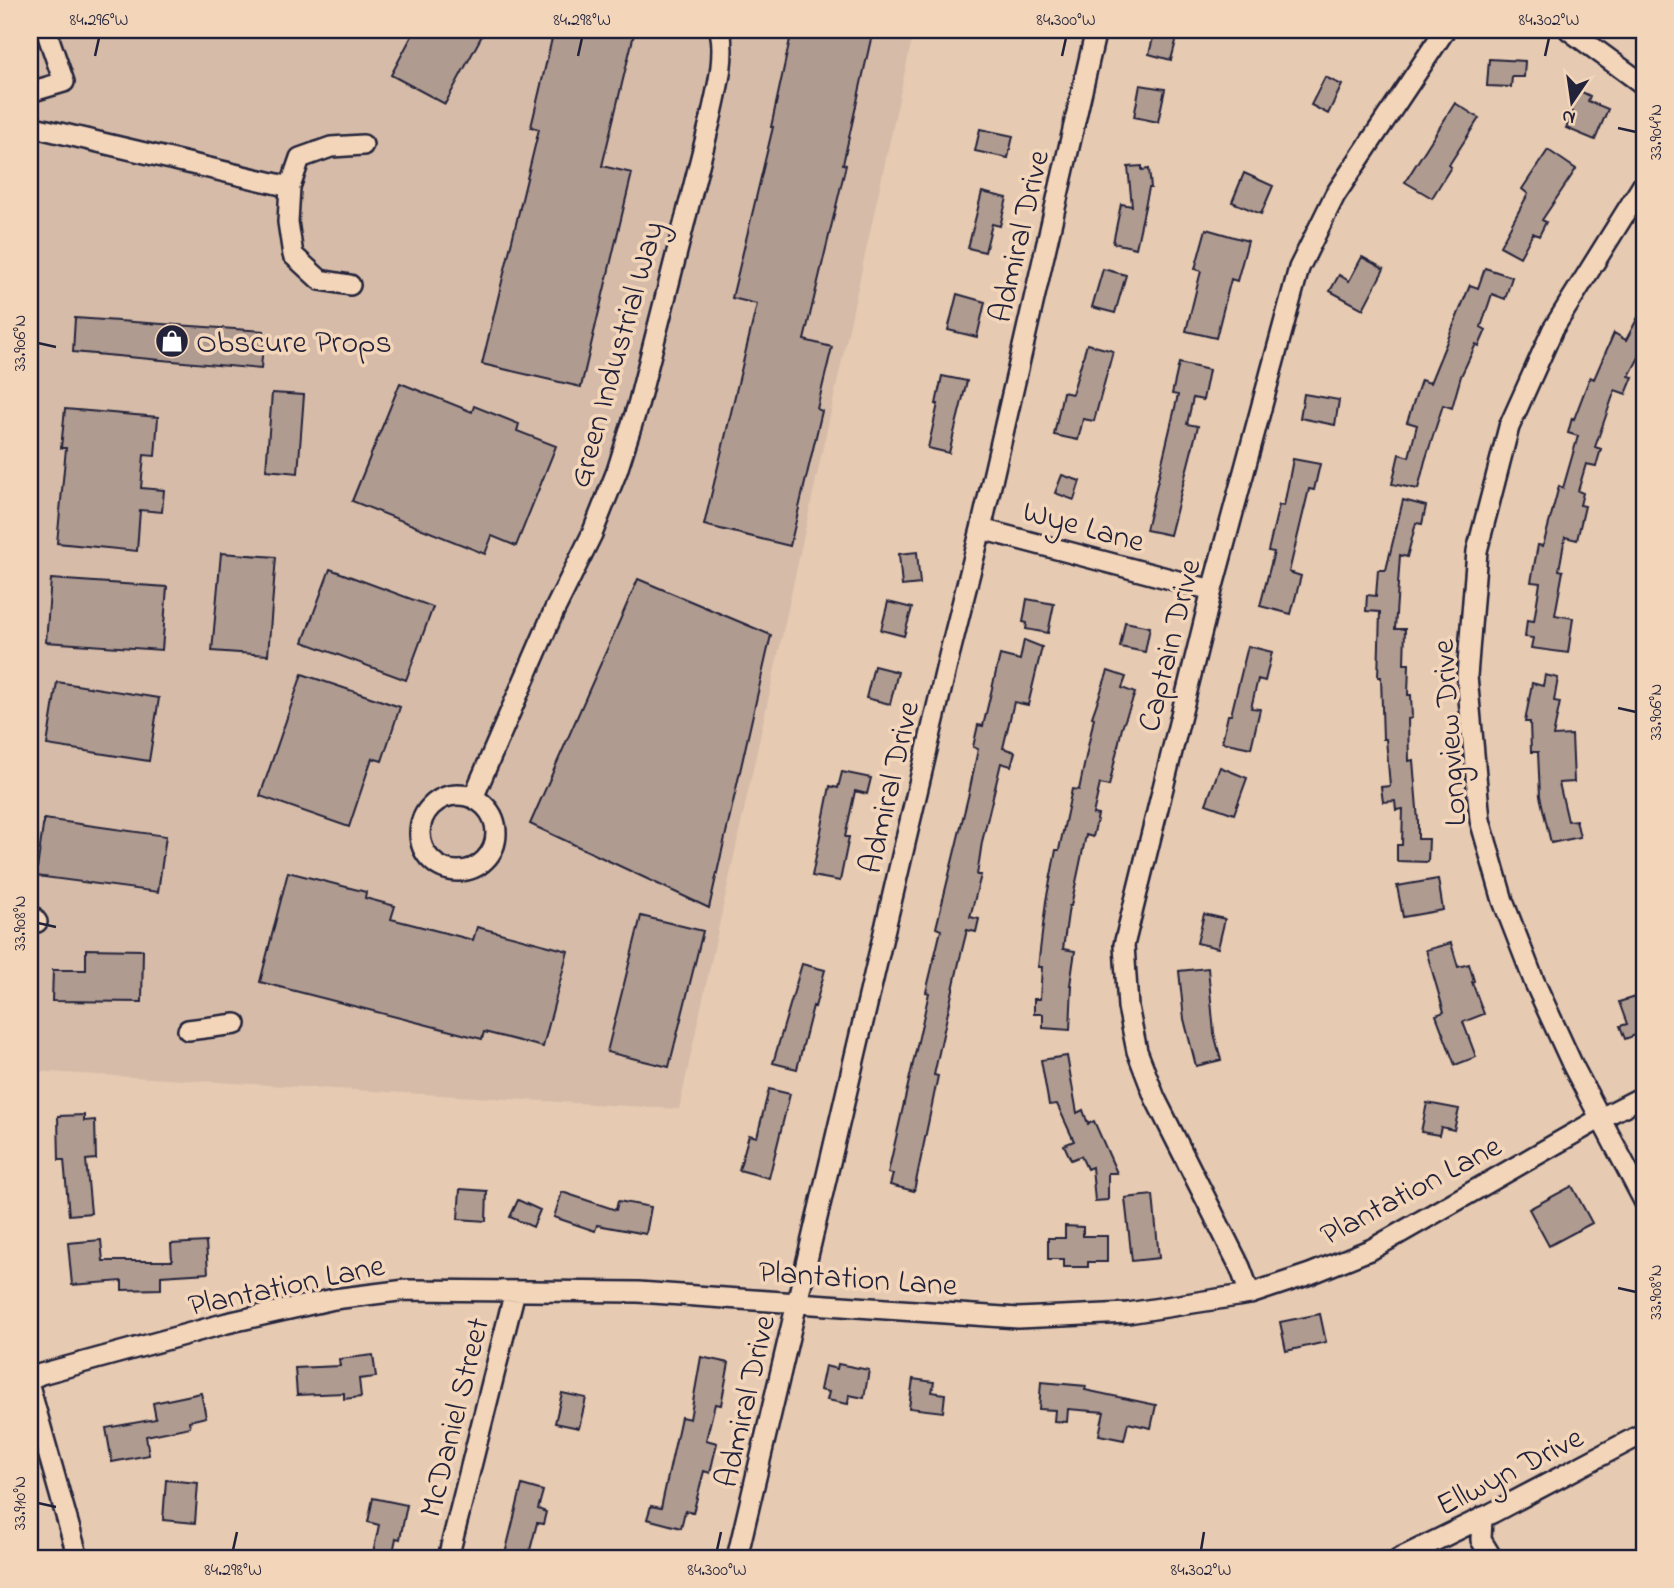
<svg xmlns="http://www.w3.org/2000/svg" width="1674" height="1588" font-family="'Indie Flower',sans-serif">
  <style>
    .built { fill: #d6bca8 }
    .building { fill: #b09b91; stroke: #22223b; stroke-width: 2 }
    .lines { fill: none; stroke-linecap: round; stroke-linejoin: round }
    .minor-casing { stroke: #22223b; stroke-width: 24 }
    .minor { stroke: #f3d5b9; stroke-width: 19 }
    .ticks { fill: none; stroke: #22223b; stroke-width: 2.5 }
    .labels { text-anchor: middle; stroke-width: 7; stroke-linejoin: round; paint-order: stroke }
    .street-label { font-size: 32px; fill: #22223b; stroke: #f3d5b9 }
    .poi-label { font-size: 32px; fill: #22223b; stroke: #f3d5b9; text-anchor: start }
    .neatline { fill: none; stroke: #22223b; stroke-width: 2.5 }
    .ticks-label { font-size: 18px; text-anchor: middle; fill: #22223b }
  </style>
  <rect width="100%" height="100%" fill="#e6cab2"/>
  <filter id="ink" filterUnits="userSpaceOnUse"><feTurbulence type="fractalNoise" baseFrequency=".0143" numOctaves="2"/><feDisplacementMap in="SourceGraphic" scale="14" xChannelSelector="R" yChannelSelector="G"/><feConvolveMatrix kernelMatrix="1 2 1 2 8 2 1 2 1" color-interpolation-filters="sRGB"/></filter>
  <g filter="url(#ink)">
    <path class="built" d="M30,30H914L679,1109L30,1071Z"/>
    <path class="building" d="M415,30H485L445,104L391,75Z
      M554,30H635L602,166L632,173L581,387L482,364L539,129L531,127Z
      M792,30H873L843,164L846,165L804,340L832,347L817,409L822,411L790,546L704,525L757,304L732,298L773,127H771Z
      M1155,30H1179L1171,60L1149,54Z
      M1489,59L1525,61L1524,77H1512L1511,87L1487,86Z
      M1325,77L1342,85L1328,114L1311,105Z
      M1140,85L1165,89L1158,122L1134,117Z
      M1578,90L1590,96L1588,101L1608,109L1595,140L1566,128L1573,112L1569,110Z
      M1455,103L1479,118L1449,165L1451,167L1432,198L1405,182Z
      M980,129L1013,136L1008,158L975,151Z
      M1548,150L1576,169L1542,220L1546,222L1539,236L1533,233L1520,257L1500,246L1528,194L1522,189Z
      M1142,166V170L1149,169L1151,188H1149L1136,248L1113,243L1121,204L1132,206L1128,167Z
      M1244,173L1273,186L1261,214L1232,202Z
      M982,192L1007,198L1000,226L992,224L985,252L968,248Z
      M1206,229L1248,241L1237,281L1231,279L1216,338L1186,331L1201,271L1195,269Z
      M1362,257L1384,269L1363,309L1330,291L1339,275L1349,281Z
      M1485,268L1512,277L1505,299L1492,294L1481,327L1486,330L1479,346L1476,344L1461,376L1452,408L1443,405L1425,461L1418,489L1392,484L1399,454L1409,457L1417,425L1407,422L1421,380L1430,383L1470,285L1478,288Z
      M1103,269L1126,275L1115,313L1092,307Z
      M957,294L985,302L977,337L948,330Z
      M1644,306V348L1629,376L1633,377L1626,394L1615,390L1595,447L1601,449L1596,466L1586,464L1578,491L1583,493L1580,505L1585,506L1577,540L1565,537L1559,570L1563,571L1555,615L1573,618L1568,653L1531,648L1533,638L1525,637L1527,620L1534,621L1540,583L1531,582L1538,545L1543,546L1559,486L1563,488L1578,436L1568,433L1572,418L1574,419L1590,377L1594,379L1614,333L1626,340Z
      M75,318L264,331L261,369L73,352Z
      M1087,344L1113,351L1094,421L1083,419L1078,440L1054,435L1063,392L1072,394Z
      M1179,363L1209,370L1203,400L1193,398L1187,424L1198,426L1170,535L1146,530L1178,395L1172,394Z
      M942,376L967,381L949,453L928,448L938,404H936Z
      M400,383L472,412L474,406L519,424L517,431L556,446L516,546L492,536L485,554L352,501Z
      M272,393L304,395L298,473L266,470Z
      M1304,394L1339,400L1335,425L1300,418Z
      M65,409L158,417L155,456L144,455L141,488L164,490L162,512L140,510L137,551L57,543L66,448H61Z
      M1293,459L1320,464L1314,490L1309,489L1289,572L1301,576L1291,614L1260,606L1274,552L1268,551L1279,505L1284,506Z
      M1062,475L1080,481L1074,500L1055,493Z
      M1403,500L1426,506L1422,524L1416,523L1407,557L1400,555L1395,629H1405L1404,664H1409L1408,695H1411L1412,718L1408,719L1409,761L1413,760L1418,821V839H1429L1428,862L1397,861V845H1402L1403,809L1396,810L1395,801L1383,802L1381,787L1390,786L1386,739H1383L1381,677H1378L1380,612L1366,611L1367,595L1376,596L1378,570H1386Z
      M917,552L920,584L902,586L899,554Z
      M221,553L276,557L268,655L212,651Z
      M330,569L433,607L406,680L303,642Z
      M51,579L167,587L162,650L46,642Z
      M638,579L771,635L709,908L530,824Z
      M1027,599L1054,604L1048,633L1026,629L1027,623L1023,622Z
      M888,602L912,608L904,636L881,630Z
      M1125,622L1150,627L1145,652L1120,647Z
      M1024,640L1042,647L1028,705L1014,702L1003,748L1015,752L1011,766L1001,763L982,842L977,875H981L970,917L979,919L976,932L967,930L960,958L934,1075L938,1076L914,1191L890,1185L893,1174L888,1173L929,993L926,992L941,930L936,928L969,793L978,749L973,747L978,725L983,726L1000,655L1020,660Z
      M1248,646L1272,652L1265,681L1258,679L1251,708L1260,709L1251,748L1222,742L1228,715H1231Z
      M874,666L898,672L890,704L866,698Z
      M1108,671L1126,677L1122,688L1135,693L1122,728L1109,786L1100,784L1093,814L1098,815L1093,837L1086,835L1071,906H1069L1063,949L1075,951L1070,985H1072L1070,1030L1043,1028V1014H1034V999H1040L1042,967H1038L1046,901L1056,850H1059L1072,789L1079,790L1094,718L1092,717Z
      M302,674L400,707L382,761L372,758L349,827L260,796Z
      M1545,675L1558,678L1554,701L1560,702L1553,736L1572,735L1574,782L1559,783L1568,821L1576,820L1580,837L1551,843L1540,796L1538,752H1531L1530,722H1525L1532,683L1543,686Z
      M57,682L159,698L149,761L47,745Z
      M1220,767L1247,778L1234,814L1206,804Z
      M842,772L871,778L867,794L855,791L845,837H849L840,881L812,876L830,786L838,788Z
      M44,819L166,836L158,892L36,876Z
      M288,872L366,892L365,898L395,906L391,919L473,940L477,927L568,951L543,1047L484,1032L482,1039L260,982Z
      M1438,879L1443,910L1403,917L1397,886Z
      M1204,914L1225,919L1218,948L1197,943Z
      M641,916L703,931L669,1067L607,1052Z
      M1451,943L1458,967L1469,964L1474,981L1472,982L1484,1014L1463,1022L1476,1057L1455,1065L1436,1015L1444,1012L1426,950Z
      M86,949L143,950L142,1002L52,1001L53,970H86Z
      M802,964L825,970L815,1007L813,1006L797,1069L773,1063Z
      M1208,968L1214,1033L1221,1060L1196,1066L1184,1019L1179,971Z
      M1638,996L1644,1014V1032L1625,1039L1620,1026L1627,1024L1619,1002Z
      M1067,1056L1077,1113L1083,1110L1088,1124L1094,1121L1117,1173H1108V1200L1095,1201L1092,1167L1087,1169L1081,1156L1071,1160L1064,1145L1074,1141L1057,1104L1049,1105L1041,1060Z
      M769,1089L790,1094L769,1178L739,1170L749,1135L757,1137Z
      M1427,1103L1459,1109L1454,1130L1441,1127L1439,1135L1421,1132Z
      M84,1115V1121L95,1120L96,1159L86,1160L91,1213L69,1215L64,1160H59L58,1116Z
      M1572,1186L1592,1223L1549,1246L1529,1209Z
      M460,1189L487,1191L486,1221L458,1219Z
      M562,1192L616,1210L618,1201L651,1207L646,1234L597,1225L595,1231L554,1217Z
      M1153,1195L1159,1258L1132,1261L1125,1198Z
      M518,1200L540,1210L533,1227L510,1217Z
      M1065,1226L1083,1227V1236H1107V1262H1088V1267H1064V1259H1048V1238H1065Z
      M101,1240L103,1261H172L171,1244L206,1242L208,1273L161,1276V1289L122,1290V1281L72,1285L68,1243Z
      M1320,1314L1326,1342L1286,1351L1280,1322Z
      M373,1355L376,1377L359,1379L361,1397L344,1399V1393L297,1395L295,1368L340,1366L339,1359Z
      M701,1357L729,1363L721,1405L715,1404L706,1440L717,1443L710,1473L704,1471L693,1513L685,1511L681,1528L647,1519L651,1506L661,1508L681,1417L690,1419Z
      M838,1364L869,1370L864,1398L849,1395L848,1404L827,1400L829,1392L820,1390L825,1366L837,1369Z
      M913,1379L934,1382L932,1392L945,1394L943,1412L909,1408Z
      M1041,1382L1086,1386L1085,1390L1156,1405L1151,1428L1128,1423L1124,1440L1099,1435L1104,1412L1068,1409L1067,1422L1054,1421L1055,1410L1039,1409Z
      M201,1393L206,1417L189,1421L190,1427L146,1436L149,1455L112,1462L106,1428L156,1419L153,1403Z
      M562,1393L586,1398L579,1428L555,1423Z
      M166,1480L198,1483L195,1523L163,1520Z
      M522,1485L543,1491L538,1509L546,1512L543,1524L537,1523L528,1558H504Z
      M373,1498L407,1505L400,1539L396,1538L392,1558H372L379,1525L368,1522Z"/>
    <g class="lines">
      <g class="minor-casing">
        <path id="minor" d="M1569,30L1644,85
          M30,92L64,82L46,30
          M30,126L290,187
          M1644,183L1553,329L1509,427L1477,551L1467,676L1480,820L1503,901L1534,981L1573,1066L1644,1201
          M350,285L320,280L293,255L288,222L290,187L300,158L331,147L363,145
          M981,529L1212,590
          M420 833a38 38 0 1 1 76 0a38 38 0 1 1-76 0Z
          M473,798L554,611L592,534L617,471L638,405L711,118C717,90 726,58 720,30
          M30,913L37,922
          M188,1030L236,1024
          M1250,1294L1240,1267L1155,1098L1137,1051L1128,1007L1124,945L1212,590L1299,268L1335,195L1445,30
          M30,1379L41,1374L227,1323L334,1299L406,1290L638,1292L1018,1318L1128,1313L1250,1294L1310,1274L1372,1249L1601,1118L1644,1096
          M30,1389L78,1558
          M1482,1517L1481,1540L1492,1558
          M448,1558L515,1291
          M737,1558L949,656L981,529L1096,30
          M1400,1558L1492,1513L1644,1433"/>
      </g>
      <use href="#minor" class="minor"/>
    </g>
  </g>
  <path class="ticks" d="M95,56L99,38M578,56L582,38M1062,56L1066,38M1545,56L1549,38M1618,128L1636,132M38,343L56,347M1618,708L1636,712M38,923L56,927M1618,1288L1636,1292M38,1503L56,1507M233,1550L237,1532M717,1550L721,1532M1201,1550L1204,1532"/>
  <defs>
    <g id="shop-disc" transform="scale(1.75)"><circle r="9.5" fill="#22223b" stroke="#f3d5b9"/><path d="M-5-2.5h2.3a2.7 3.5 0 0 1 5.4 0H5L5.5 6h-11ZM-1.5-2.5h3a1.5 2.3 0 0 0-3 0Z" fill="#fff"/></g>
  </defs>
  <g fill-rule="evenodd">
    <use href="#shop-disc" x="172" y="341"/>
  </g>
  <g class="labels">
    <g class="street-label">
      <text transform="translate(1018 236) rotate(-77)" y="11">Admiral Drive</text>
      <text transform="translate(615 354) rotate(-74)" y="11">Green Industrial Way</text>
      <text transform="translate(1084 525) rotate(15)" y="11">Wye Lane</text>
      <text transform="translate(1168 645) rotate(-76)" y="11">Captain Drive</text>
      <text transform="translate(1448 733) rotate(-94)" y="11">Longview Drive</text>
      <text transform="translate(888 787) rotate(-77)" y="11">Admiral Drive</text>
      <text transform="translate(1410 1189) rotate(-28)" y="11">Plantation Lane</text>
      <text transform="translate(858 1277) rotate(4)" y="11">Plantation Lane</text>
      <text transform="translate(286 1284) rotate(-12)" y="11">Plantation Lane</text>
      <text transform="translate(744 1401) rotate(-77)" y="11">Admiral Drive</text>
      <text transform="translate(453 1417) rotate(-76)" y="11">McDaniel Street</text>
      <text transform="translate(1509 1470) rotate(-27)" y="11">Ellwyn Drive</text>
    </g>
    <g class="poi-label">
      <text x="196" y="352">Obscure Props</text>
    </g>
  </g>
  <rect width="1674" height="1588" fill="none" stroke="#f3d5b9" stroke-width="77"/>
  <g transform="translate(1572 102) rotate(193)" stroke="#f3d5b9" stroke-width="5" paint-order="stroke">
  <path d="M0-5L12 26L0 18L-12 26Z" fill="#22223b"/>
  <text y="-10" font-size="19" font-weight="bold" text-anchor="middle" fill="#22223b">N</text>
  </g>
  <rect x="38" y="38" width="1598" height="1512" class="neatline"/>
  <g class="ticks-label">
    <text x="99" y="25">84.296°W</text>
    <text x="582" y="25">84.298°W</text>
    <text x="1066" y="25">84.300°W</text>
    <text x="1549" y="25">84.302°W</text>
    <text transform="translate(1655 132) rotate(-90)" y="6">33.904°N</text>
    <text transform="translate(19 343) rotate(-90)" y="6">33.906°N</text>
    <text transform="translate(1655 712) rotate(-90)" y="6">33.906°N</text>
    <text transform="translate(19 923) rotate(-90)" y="6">33.908°N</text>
    <text transform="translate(1655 1292) rotate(-90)" y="6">33.908°N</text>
    <text transform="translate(19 1503) rotate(-90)" y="6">33.910°N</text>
    <text x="233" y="1575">84.298°W</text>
    <text x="717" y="1575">84.300°W</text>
    <text x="1201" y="1575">84.302°W</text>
  </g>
</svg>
